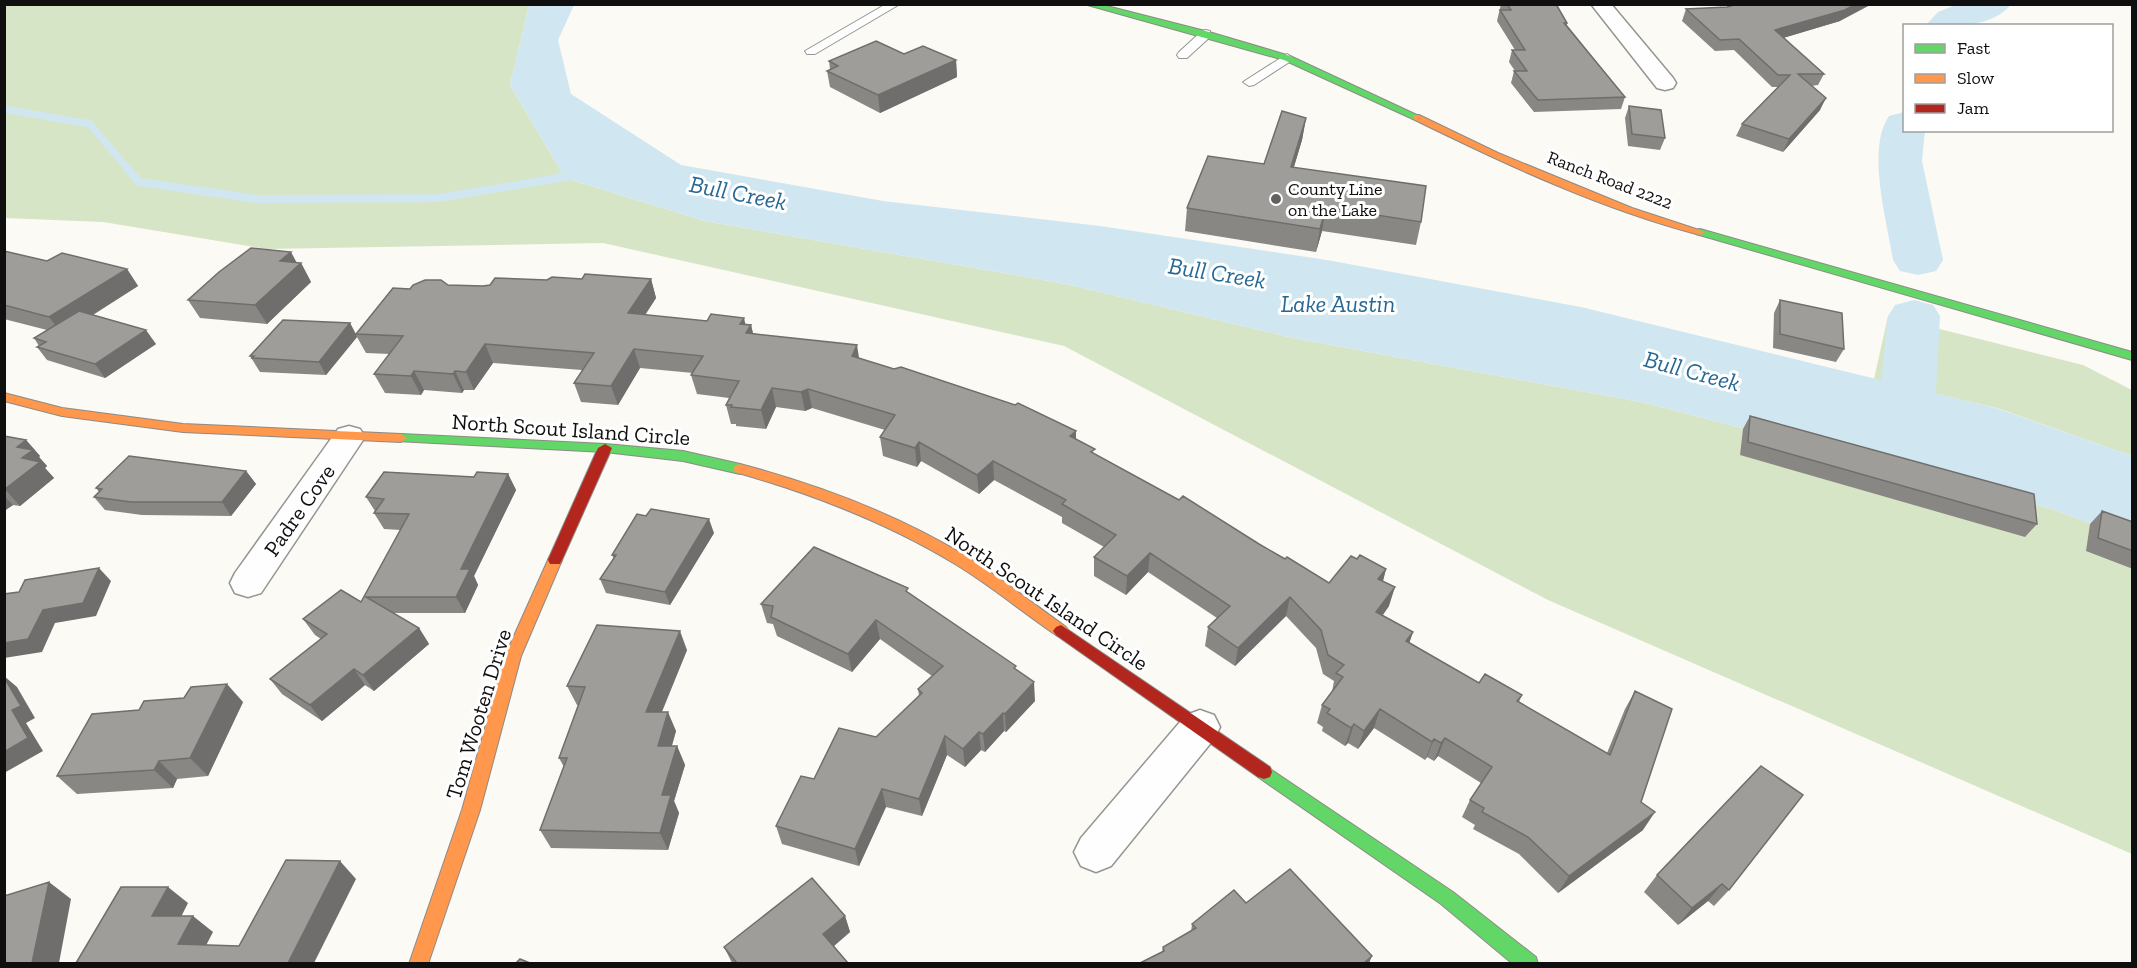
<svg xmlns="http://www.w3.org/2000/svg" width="2137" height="968" font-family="'Zilla Slab',serif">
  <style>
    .forest { fill: #d7e5c7 }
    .water { fill: #d0e6f1 }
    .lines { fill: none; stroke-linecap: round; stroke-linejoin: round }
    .stream-far1 { stroke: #d0e6f1; stroke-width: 7 }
    .stream { stroke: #d0e6f1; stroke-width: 8 }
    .river { fill: #d0e6f1; fill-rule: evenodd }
    .lane-casing { stroke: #959593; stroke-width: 2 }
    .street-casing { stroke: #959593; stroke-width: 3 }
    .fast-casing { stroke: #8c8b89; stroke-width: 2 }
    .slow-casing { stroke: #8c8b89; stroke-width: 2 }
    .jam-casing { stroke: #8c8b89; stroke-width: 2 }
    .lane { fill: #fefefe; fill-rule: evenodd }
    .street { fill: #fefefe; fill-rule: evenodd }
    .fast { fill: #63d668; fill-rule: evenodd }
    .slow { fill: #ff974d; fill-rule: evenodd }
    .jam { fill: #b3261e; fill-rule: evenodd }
    .wall { fill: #898784 }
    .shaded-wall { fill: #6f6e6c }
    .building { fill: #9f9d9a; stroke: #6f6e6c; stroke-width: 1.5 }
    .poi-dot { fill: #626160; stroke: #fff; stroke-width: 2 }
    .labels { text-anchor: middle; stroke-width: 6; stroke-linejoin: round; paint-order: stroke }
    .far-street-label { font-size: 18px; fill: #0f0f0f; stroke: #fff }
    .far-poi-label { font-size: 18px; fill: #0f0f0f; stroke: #fff; text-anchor: start }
    .street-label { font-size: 22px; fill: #0f0f0f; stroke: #fff }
    .water-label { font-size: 24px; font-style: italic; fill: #266793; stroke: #fff }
  </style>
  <rect width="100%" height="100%" fill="#fbfaf5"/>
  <path class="forest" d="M5,5H529L510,85L565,178L705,221L1066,284L1293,338L1646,403L2052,509L2132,539V854L1548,600L1064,346L603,243L267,249L103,222L5,218Z
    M1888,316L2083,365L2132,390V456L2000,409L1874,379Z"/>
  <path class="water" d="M529,5H574L558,40L571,94L681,165L883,201L1100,226L1327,260L1581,307L1999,409L2132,456V539L2052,509L1646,403L1293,338L1066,284L705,221L565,178L510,85Z"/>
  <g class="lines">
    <path class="stream-far1" d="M4,109L90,124L129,170"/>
    <path class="stream" d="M127,168L139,182L257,199L438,198L576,175"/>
    <path class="river" d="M1958,4H2011C1994,28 1951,26 1925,26L1938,12Z
      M1904,112V130H1925L1922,161L1943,260L1936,271L1918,275L1900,271L1893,260C1887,221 1866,149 1889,116Z
      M1914,300L1933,305L1940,316L1934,430L1926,444L1905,450L1884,444L1876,430L1888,316L1895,305Z"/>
    <g class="lane-casing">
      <path id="lane" d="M886,4H900L815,54H807L805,51Z
        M1206,30L1210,31V37L1187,58H1179L1177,55L1179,52L1202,31Z
        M1287,54L1293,58L1291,61L1254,85L1249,86L1243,82Z"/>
    </g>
    <g class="street-casing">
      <path id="street" d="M1591,4H1611L1673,78L1676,83L1673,88L1665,90L1657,88Z
        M349,426L360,429L365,437L261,593L248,597L235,593L230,583L235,573L338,429Z
        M1200,710L1214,715L1220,727L1214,739L1111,866L1096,872L1081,866L1074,852L1081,838L1186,715Z"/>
    </g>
    <g class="fast-casing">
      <path id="fast" d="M1084,4H1099L1209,32L1290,56L1421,117L1413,119L1284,60Z
        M1700,229L2132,352V360L1696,234V230Z
        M401,434L605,444L683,451L740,464L747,469L740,474L683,461L605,452L396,441L395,438Z
        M1264,765L1453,892L1536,957L1538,964H1513L1441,904L1258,777L1256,772L1258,767Z"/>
    </g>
    <g class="slow-casing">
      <path id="slow" d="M1413,115H1419L1498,153L1632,208L1705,232L1700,235C1600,209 1505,164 1413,119Z
        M4,393L62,408L183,424L401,434L407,438L401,442L183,432L62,416L4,401Z
        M740,464C819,485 899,515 969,558C1002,579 1034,604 1066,627L1069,631L1066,635L1061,637L1056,635C1022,612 990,585 955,564C886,522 812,494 735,472L733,469L735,466Z
        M555,555L560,556L562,560L521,656L480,810L428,964H409L462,810L505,656L548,560L550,556Z"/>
    </g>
    <g class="jam-casing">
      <path id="jam" d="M605,444L612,448L562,560L560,564H550L548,560L598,448Z
        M1061,625L1270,767L1272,772L1270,777L1264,779L1258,777L1056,635L1053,631L1056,627Z"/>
    </g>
    <use href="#lane" class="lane"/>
    <use href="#street" class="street"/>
    <use href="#fast" class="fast"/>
    <use href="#slow" class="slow"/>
    <use href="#jam" class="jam"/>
  </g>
  <path class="wall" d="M1501,4H1556L1567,23V25L1625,97L1621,109L1534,112L1511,83L1514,71H1515L1509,62L1512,50H1515L1497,21Z
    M1727,7L1840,21L1783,38L1824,74L1818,85L1811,86L1820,110L1783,152L1736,136L1742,124L1778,87H1772L1734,50L1715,51L1682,21L1686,9Z
    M904,54L956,60L957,77L880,113L830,87L827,71L830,69L829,61Z
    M1629,106L1665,138L1660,150L1628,146L1625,118Z
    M1306,118L1302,140L1294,167L1421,222L1416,245L1322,231L1316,252L1185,231L1187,208L1264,164Z
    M4,251L47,261L127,269L138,286L93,315L156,344L105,378L47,360L37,347L39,346L34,338L47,330L4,319Z
    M297,263H301L311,282L267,324L200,318L188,300Z
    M582,279H651L656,298L645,315L751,325L753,333L859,358L1076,439L1095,454L1329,583L1357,559L1386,569L1383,581L1389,606L1383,615L1413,632L1409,642L1479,683L1522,695L1519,702L1607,753L1625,709L1635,691L1643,830L1558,893L1519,854L1473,829L1475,825L1462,817L1470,800L1481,783L1438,756L1434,761L1427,757L1425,760L1374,728L1358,749L1348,743L1345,746L1322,731L1323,727L1317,723L1322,705L1332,692L1334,681L1323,674L1316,648L1286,616L1235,666L1205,646L1208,627L1217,618L1148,572L1126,595L1094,576V557L1104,547L1062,523V517L994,480L979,494L921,461L917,467L883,456L880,437L885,430L812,408L805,411L776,407L766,429L736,426V424H731L726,405L729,398L697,394L691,375L693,373L640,368L618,405L581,402L574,383L582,370L493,363L474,390H464L462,393L424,390L421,395L385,393L374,374L390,354L366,353L357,337L326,375L260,372L250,356L350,323L356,334L410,289L448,285L483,286L547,280Z
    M1780,300L1844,349L1836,362L1773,348L1774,313Z
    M1750,416L2037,524L2025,537L1740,455L1743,429Z
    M4,436L26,440L40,456L39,457L47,466L45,468L54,478L20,506L13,505L4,511Z
    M246,471L256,484L231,516L142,515L105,510L94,497L99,492L96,488Z
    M508,474L516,490L474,576L478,585L465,613H393L419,628L429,644L374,691L365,685L322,721L282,694L270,679L321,639L315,635L303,619L361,602L401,530L384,529L374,513L375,511L366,497L474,477Z
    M2102,511L2133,522V569L2086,551L2090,524Z
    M646,516L714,533L670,605L606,593L600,579L614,559L612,555Z
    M909,593L1016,670L1035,701L1006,732L1004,731L985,752L981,750L965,767L947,755L922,816L886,807L859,866L782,844L776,826L814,779L876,737L919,696L918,689L932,676L880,639L852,672L777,636L773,624L767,623L761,604Z
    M687,650L662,712L676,731L672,746H677L685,765L674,801L679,813L668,850L551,848L540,830L564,767L559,758L579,705H577L567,686Z
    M243,702L208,776L177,779L173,788L77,794L57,776Z
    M1761,766L1729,890L1714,906L1708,901L1678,925L1644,892L1657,875Z
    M1246,903L1372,956L1162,952L1163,947L1191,932L1192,924Z
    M845,916L850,932L834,946L848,963H732L724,947Z"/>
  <path class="shaded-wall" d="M1856,4H1872L1840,21L1770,42L1775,30Z
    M956,60L957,77L880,113L878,95Z
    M1826,98L1820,110L1783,152L1789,139Z
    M1306,118L1302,140L1287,189L1291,167Z
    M1326,207L1322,231L1316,252L1320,229Z
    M291,252L298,265L301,263L311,282L267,324L255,305L280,261Z
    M127,269L138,286L62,334L49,317Z
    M651,279L656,298L634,332L628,313Z
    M744,318L747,331L751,325L755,343L740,324Z
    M350,323L357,337L326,375L319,362Z
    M146,330L156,344L105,378L95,364Z
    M485,344L493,363L474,390L466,372Z
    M857,345L860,364L852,356Z
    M634,349L640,368L618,405L611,386Z
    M414,371L424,390L421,395L411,376Z
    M455,371L464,390L462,393L453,374Z
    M772,388L776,407L766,429L761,410Z
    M808,389L812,408L805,411L801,392Z
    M1076,431V450L1070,436Z
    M26,440L40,456L39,457L47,466L45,468L54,478L20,506L5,489L22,458L17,447Z
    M919,442L921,461L917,467L915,448Z
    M993,461L994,480L979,494L977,475Z
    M246,471L256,484L231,516L222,502Z
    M508,474L516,490L474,576L478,585L465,613L456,597L461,569Z
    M4,496L13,505L4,511Z
    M709,519L714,533L670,605L665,592Z
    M1150,553L1148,572L1126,595L1127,576Z
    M99,568L111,581L96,616L55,623L42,652L4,658V643L43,610Z
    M1386,569L1381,588L1378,579Z
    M1395,587L1389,606L1371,630L1376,612Z
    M1290,597L1286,616L1235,666L1238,648Z
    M876,620L880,639L852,672L848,654Z
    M419,628L429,644L374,691L363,675Z
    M680,631L687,650L654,730L646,712Z
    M1413,632L1407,650L1406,641Z
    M354,669L365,685L322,721L310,705Z
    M4,676L17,687L35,718L26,723L43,751L4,773Z
    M1034,682L1035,701L1006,732L1005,714Z
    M227,684L243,702L208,776L190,758Z
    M1380,709L1374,728L1358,749L1364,731Z
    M668,712L676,731L666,764L658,746Z
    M1003,713L1004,731L985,752L983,734Z
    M1354,724L1348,743L1345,746L1351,728Z
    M979,732L981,750L965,767L963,749Z
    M945,736L947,755L922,816L919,799Z
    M1445,738L1438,756L1434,761L1441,743Z
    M1434,739L1427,757L1425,760L1432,742Z
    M677,746L685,765L674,801L679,813L668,850L660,833L662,795Z
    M159,761L177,779L173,788L154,770Z
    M882,789L886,807L859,866L855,849Z
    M1655,812L1643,830L1558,893L1569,876Z
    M340,861L356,879L314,963H288Z
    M49,882L71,899L59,963H32Z
    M1722,884L1708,901L1678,925L1692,908Z
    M168,887L188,903L173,933L152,916Z
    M193,916L213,932L198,961L178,944Z
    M845,916L850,932L829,950L823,934Z
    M1372,956L1369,963H1364Z"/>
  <path class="building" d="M1507,4H1556L1567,23H1564L1625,97L1538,100L1514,71H1527L1512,50H1525L1500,10H1511Z
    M1738,4H1856L1845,10L1775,30L1824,74H1798L1826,98L1789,139L1742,124L1790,75H1778L1739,39L1720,40L1686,9L1727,7Z
    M876,41L904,54L923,46L956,60L878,95L827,71L838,66L829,61Z
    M1629,106L1661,110L1665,138L1632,134Z
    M1282,111L1306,118L1291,167L1426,186L1421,222L1326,207L1320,229L1187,208L1208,156L1264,164Z
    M251,248L291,252L280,261L301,263L255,305L188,300L219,272Z
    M4,251L47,261L62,253L127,269L49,317L4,305Z
    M585,274L651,279L628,313L707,321L711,314L744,318L740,324L751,325L746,333L857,345L852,356L894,369L901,367L1015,405L1018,403L1076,431L1070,436L1095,449L1091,452L1179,500L1183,496L1259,544L1285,559L1287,557L1329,583L1351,556L1357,559L1360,555L1386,569L1378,579L1395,587L1376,612L1413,632L1406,641L1479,683L1485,674L1522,695L1517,701L1610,755L1635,691L1672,709L1641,802L1655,812L1569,876L1528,837L1482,812L1484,808L1470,800L1492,767L1445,738L1441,743L1434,739L1432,742L1380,709L1364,731L1354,724L1351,728L1327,713L1330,709L1322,705L1343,677L1336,673L1344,665L1328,655L1321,630L1290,597L1238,648L1208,627L1230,606L1150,553L1127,576L1094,557L1116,535L1062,504L1066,500L993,461L977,475L919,442L915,448L880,437L895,415L808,389L801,392L772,388L761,410L731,407L732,405H726L739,381L691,375L703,356L634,349L611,386L574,383L594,353L485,344L466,372L455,371L453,374L414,371L411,376L374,374L403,336L356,334L393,288L410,289L413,285L425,280H441L448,285L483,286L490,285L495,278L547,280L552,277L582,279Z
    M1780,300L1842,313L1844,349L1780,334Z
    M79,311L146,330L95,364L37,347L46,342L34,338Z
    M283,320L350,323L319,362L252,358L254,356H250Z
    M1750,416L2034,494L2037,524L1748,442Z
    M4,436L26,440L17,447L33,450L22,458L40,462L5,489Z
    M129,456L246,471L222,502H131L94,497L102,489L96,488Z
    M384,472L474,477L477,472L508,474L461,569H470L456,597H366L419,628L363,675L354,669L310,705L270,679L327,634L303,619L341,590L361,602L409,514L374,513L384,499L366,497Z
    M651,509L709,519L665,592L600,579L616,555H612L637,514L646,516Z
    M2102,511L2133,522V551L2098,538Z
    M814,547L908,588L906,591L1016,666L1014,668L1034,682L1005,714L1003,713L983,734L979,732L963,749L945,736L919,799L882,789L855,849L776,826L801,776L814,779L839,728L876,737L922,693L918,689L943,666L876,620L848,654L771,617L773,606L761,604Z
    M99,568L83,603L43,610L28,639L4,643V594L19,592L25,580Z
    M597,625L680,631L646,712H668L658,746H677L662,795H671L660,833L540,830L567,758H559L585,687L567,686Z
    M4,677L21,706L12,710L28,738L4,752Z
    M227,684L190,758L159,761L154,770L57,776L92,714L139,710L144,701L184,698L191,687Z
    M1761,766L1803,795L1729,890L1722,884L1692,908L1657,875Z
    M286,860L340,861L288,963H76L121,887H168L152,916H193L178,944L239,946Z
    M1290,869L1372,956L1364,963H1140L1164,951L1163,947L1196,928L1192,924L1234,890L1246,903Z
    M812,878L845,916L823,934L848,963H737L724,947Z
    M49,882L32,963H4V896Z
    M520,959L530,963H516Z"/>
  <circle class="poi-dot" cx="1276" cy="199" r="6"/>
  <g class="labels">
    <g class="far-street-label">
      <text transform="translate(1610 180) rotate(21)" y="6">Ranch Road 2222</text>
    </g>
    <g class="far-poi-label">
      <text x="1288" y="195">County Line<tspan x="1288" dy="21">on the Lake</tspan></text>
    </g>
    <g class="street-label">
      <text transform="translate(571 429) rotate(4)" y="8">North Scout Island Circle</text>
      <text transform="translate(299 510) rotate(-55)" y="8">Padre Cove</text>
      <text transform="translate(1047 598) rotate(34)" y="8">North Scout Island Circle</text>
      <text transform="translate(478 714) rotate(-73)" y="8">Tom Wooten Drive</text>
    </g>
    <g class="water-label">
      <text transform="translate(738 193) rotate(11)" y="8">Bull Creek</text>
      <text transform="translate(1217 273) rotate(9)" y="8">Bull Creek</text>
      <text x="1338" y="312">Lake Austin</text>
      <text transform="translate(1692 371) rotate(15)" y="8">Bull Creek</text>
    </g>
  </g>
  <rect width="2137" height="968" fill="none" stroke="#0f0f0f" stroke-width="12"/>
  <rect x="1903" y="24" width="210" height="108" fill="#ffffff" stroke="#9f9f9f" stroke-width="1.5"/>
  <rect x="1915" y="44" width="30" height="9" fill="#63d668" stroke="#9f9f9f" stroke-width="1.5"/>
  <text x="1957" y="54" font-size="18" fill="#0f0f0f">Fast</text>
  <rect x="1915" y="74" width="30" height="9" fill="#ff974d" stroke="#9f9f9f" stroke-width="1.5"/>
  <text x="1957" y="84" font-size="18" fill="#0f0f0f">Slow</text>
  <rect x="1915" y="104" width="30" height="9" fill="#b3261e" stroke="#9f9f9f" stroke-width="1.5"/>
  <text x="1957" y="114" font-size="18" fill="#0f0f0f">Jam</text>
</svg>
